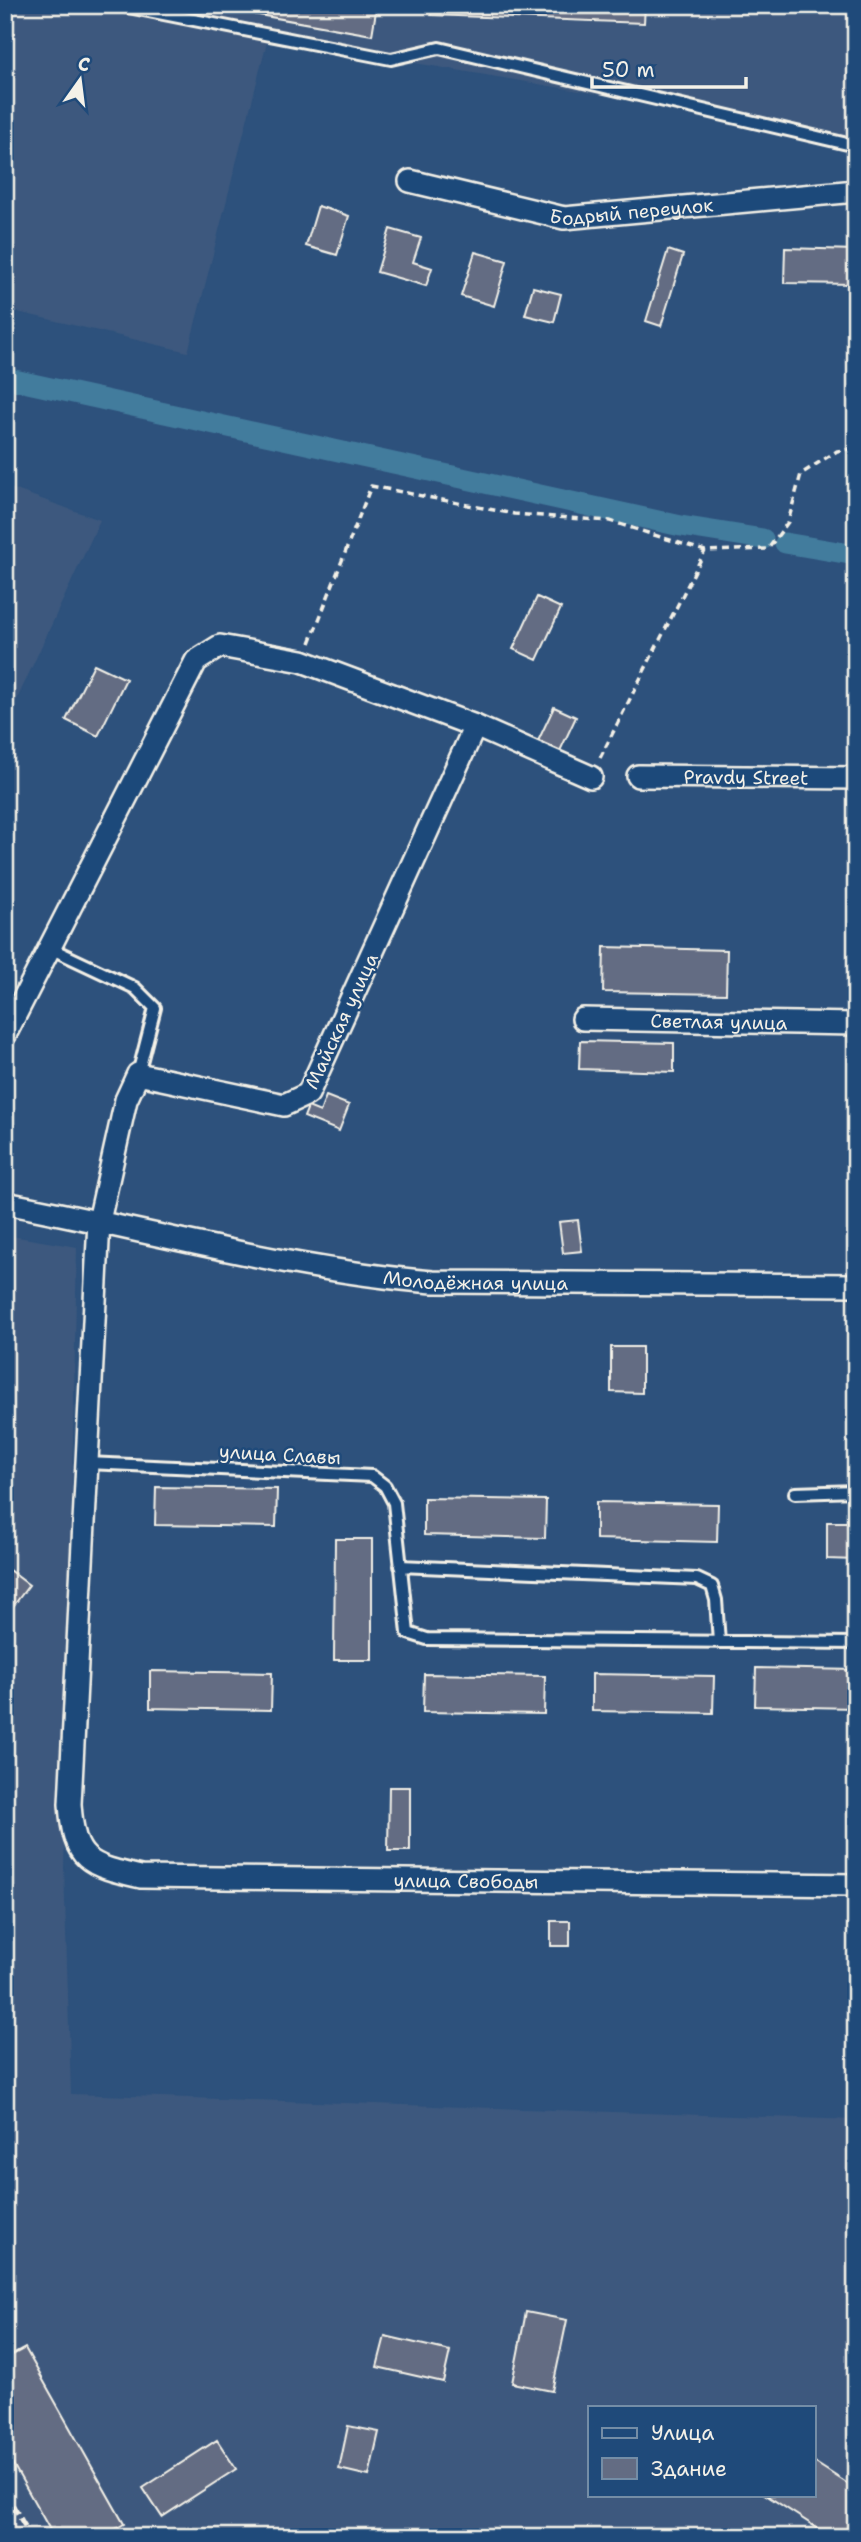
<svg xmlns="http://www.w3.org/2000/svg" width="861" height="2542" font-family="'Shantell Sans',sans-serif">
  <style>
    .built { fill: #3d597e; fill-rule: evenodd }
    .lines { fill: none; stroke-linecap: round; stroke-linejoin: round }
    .canal { stroke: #437c9d; stroke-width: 21 }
    .building { fill: #636c83; stroke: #f4f1e8; stroke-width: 2 }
    .lane-casing { stroke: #f4f1e8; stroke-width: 16 }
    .street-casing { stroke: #f4f1e8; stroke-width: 26 }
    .path { stroke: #f4f1e8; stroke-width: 3.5; stroke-dasharray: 7 5; stroke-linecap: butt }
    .lane { stroke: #1f4a7a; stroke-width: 10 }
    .street { stroke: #1f4a7a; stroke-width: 21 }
    .rail { stroke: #f4f1e8; stroke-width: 5; stroke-dasharray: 10 5; stroke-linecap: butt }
    .labels { text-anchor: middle; stroke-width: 5; stroke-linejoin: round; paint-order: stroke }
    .street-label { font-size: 19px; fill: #f4f1e8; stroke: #1f4a7a }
  </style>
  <rect width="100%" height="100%" fill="#2d517c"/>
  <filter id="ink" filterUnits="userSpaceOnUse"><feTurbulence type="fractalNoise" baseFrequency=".0143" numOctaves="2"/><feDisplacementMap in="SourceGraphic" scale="14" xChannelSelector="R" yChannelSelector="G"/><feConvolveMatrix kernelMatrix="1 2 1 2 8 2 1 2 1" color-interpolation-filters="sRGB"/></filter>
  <g filter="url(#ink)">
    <path class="built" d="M5,5H856V138L268,38L188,352L5,309Z
      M5,486L100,520L5,725Z
      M5,1235L77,1247L64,1867L71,2094L856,2120V2537H5ZM590,2407H814V2495H590Z"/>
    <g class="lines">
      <path class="canal" d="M5,378L681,526L763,539
        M785,543L856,555"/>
    </g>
    <path class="building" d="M203,5H377L372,35Z
      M432,5H645L644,23L431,15Z
      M318,206L349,216L337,255L306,246Z
      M390,229L421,238L413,262L432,268L426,286L377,272Z
      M785,248L856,250V284L784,283Z
      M668,250L683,255L661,326L646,321Z
      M475,252L507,261L494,306L461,296Z
      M533,287L561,294L554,322L525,315Z
      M537,597L561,608L537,660L513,649Z
      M94,664L126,679L98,736L66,720Z
      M554,707L576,717L560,751L538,741Z
      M604,947L727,950L726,994L603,992Z
      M580,1041L674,1043V1072L579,1069Z
      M326,1096L349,1105L339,1131L304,1117L308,1107L320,1112Z
      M578,1220L582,1251L563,1253L559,1222Z
      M611,1347H642V1393L611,1392Z
      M156,1487L277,1489L276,1527L155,1525Z
      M424,1498L546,1500L545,1538L424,1535Z
      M596,1502L718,1504L717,1542L596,1539Z
      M827,1522H856V1560L827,1559Z
      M335,1539H372V1660H334Z
      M5,1567L29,1585L5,1617Z
      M756,1668L856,1670V1708L755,1706Z
      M150,1671L272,1673L271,1710L150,1708Z
      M424,1674L545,1676L544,1714L423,1712Z
      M592,1674L714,1676L713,1713L592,1711Z
      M389,1787H410V1851H388Z
      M551,1921H570V1946H551Z
      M526,2312L567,2320L552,2391L512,2383Z
      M385,2336L450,2351L443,2382L377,2367Z
      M25,2348L124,2524L102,2537H54L5,2450V2359Z
      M348,2426L379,2432L369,2476L339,2469Z
      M217,2440L236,2469L162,2517L143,2488Z
      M814,2462L856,2489V2537H831L766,2495H814Z"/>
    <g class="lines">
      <g class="lane-casing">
        <path id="lane" d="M118,5L391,59L439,48L856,146
          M50,948L135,988L155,1008L138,1074
          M87,1463L372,1476L385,1486L394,1503L408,1633L427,1639L856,1643
          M795,1493L856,1491
          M400,1566L697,1579L712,1586L716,1600L719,1642"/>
      </g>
      <g class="street-casing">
        <g id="street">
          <path id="s1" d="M410,181L564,218L856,191"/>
          <path d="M475,726L591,777"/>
          <path id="s2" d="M638,776L856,778"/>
          <path id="s3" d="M583,1019L856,1024"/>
          <path id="s4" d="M5,1035L196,661L220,646L302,661L475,726L308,1094L284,1105L138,1074L126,1100L99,1221L70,1804C74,1862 88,1865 141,1877L856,1885"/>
          <path id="s5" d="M5,1203C148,1230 288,1270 433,1282L856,1285"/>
        </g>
      </g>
      <path class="path" d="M310,643L371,486L514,514L610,521L705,551L768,549L788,522L801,474L837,451L856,448
        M600,758L705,551"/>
      <use href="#lane" class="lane"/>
      <use href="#street" class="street"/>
      <path class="rail" d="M5,2492L26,2528"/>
    </g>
  </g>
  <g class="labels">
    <g class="street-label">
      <text dy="7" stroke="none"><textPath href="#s1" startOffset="226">Бодрый переулок</textPath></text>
      <text dy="7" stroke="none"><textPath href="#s2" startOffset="108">Pravdy Street</textPath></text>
      <text transform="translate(341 1021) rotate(-65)" y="7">Майская улица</text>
      <text dy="7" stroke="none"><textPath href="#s3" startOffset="136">Светлая улица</textPath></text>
      <text dy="7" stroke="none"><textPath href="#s5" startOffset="478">Молодёжная улица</textPath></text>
      <text transform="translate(280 1454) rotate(3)" y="7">улица Славы</text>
      <text dy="7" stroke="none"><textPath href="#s4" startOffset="2473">улица Свободы</textPath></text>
    </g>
  </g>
  <rect width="861" height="2542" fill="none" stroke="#1f4a7a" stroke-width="28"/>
  <rect x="14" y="14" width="833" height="2514" fill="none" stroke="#f4f1e8" stroke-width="2.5" filter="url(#ink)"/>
  <rect x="588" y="2406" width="228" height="91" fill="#1f4a7a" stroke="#748da6" stroke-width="2"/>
  <rect x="602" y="2428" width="35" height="10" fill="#1f4a7a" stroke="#748da6" stroke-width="2"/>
  <text x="651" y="2440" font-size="21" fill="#f4f1e8">Улица</text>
  <rect x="602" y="2458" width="35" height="21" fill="#636c83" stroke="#748da6" stroke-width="2"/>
  <text x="651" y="2476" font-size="21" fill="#f4f1e8">Здание</text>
  <g transform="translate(80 80) rotate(14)" stroke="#1f4a7a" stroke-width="5" paint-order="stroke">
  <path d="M0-5L12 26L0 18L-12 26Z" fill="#f4f1e8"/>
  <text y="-10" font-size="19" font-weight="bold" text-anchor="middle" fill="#f4f1e8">С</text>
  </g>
  <path d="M592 77v10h154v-10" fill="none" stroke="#f4f1e8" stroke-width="3.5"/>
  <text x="602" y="77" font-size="21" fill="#f4f1e8" stroke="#1f4a7a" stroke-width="5" paint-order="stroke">50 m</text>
</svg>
